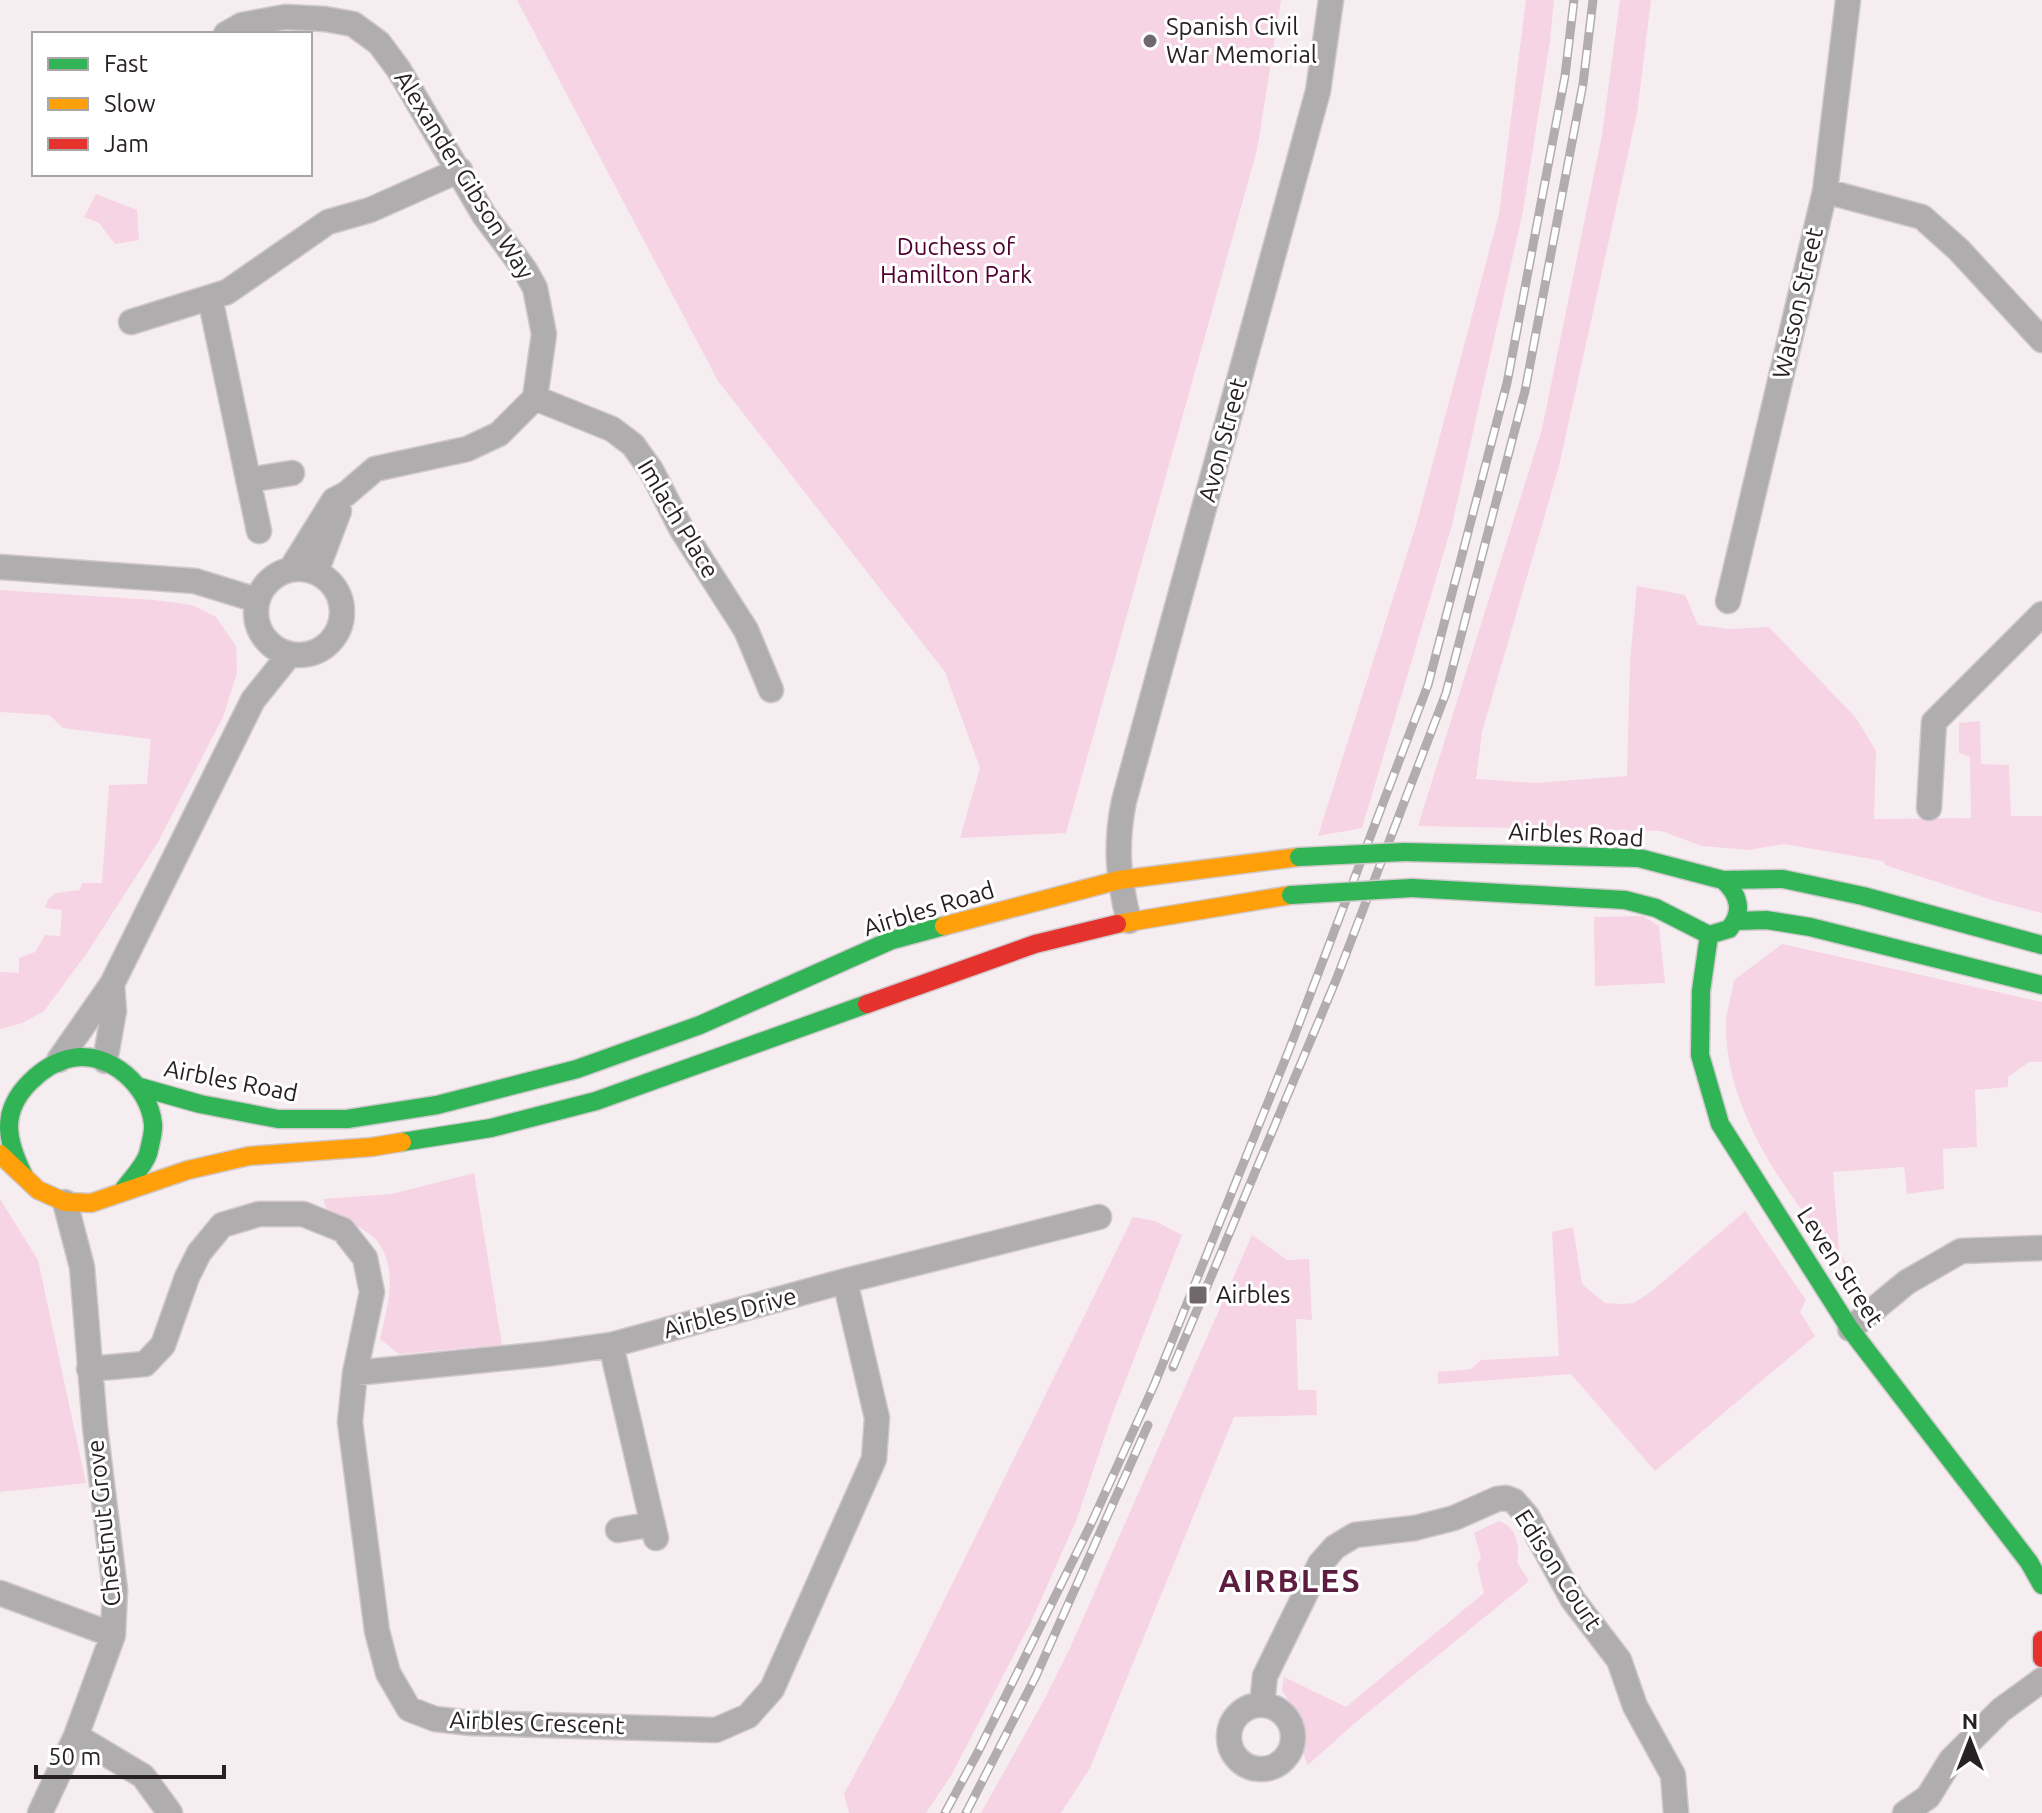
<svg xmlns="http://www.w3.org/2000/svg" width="2042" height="1813" font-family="Ubuntu,sans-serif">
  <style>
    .green { fill: #f7d4e3 }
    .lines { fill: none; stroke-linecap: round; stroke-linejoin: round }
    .street-casing { stroke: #d0c9cc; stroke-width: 27 }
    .fast-casing { stroke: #d0c9cc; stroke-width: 21 }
    .slow-casing { stroke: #d0c9cc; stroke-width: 21 }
    .jam-casing { stroke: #d0c9cc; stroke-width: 21 }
    .street { stroke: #b0adaf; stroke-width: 24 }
    .fast { stroke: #30b455; stroke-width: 18 }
    .slow { stroke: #ff9f0a; stroke-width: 18 }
    .jam { stroke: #e5322d; stroke-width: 18 }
    .rail-casing { stroke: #b2acaf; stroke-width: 9 }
    .rail { stroke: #fff; stroke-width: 6; stroke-dasharray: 18; stroke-linecap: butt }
    .fast-bridge-casing { stroke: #d0c9cc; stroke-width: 21; stroke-linecap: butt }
    .fast-bridge { stroke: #30b455; stroke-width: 18 }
    .poi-dot { fill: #70686c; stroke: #fff; stroke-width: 3 }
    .labels { text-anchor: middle; stroke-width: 6; stroke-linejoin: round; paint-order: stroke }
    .poi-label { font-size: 24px; fill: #282124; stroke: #fff; text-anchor: start }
    .street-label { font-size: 24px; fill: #282124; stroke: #fff }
    .park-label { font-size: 24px; fill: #500030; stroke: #fff }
    .district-label { font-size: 32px; font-weight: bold; letter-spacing: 2px; fill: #5c1d3e; stroke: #fff }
  </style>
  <rect width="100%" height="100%" fill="#f6edf1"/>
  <path class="green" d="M517,0H1281L1257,150L1066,833L960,838L980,768L945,672L718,381Z
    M1526,0H1554L1550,41L1523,211L1452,525L1362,828L1318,836L1417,522L1499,214Z
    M1620,0H1651L1637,113L1559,466L1482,732L1476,779L1535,783L1627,776L1630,662L1637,586L1685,595L1698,625L1730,629L1769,627L1856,718L1876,751L1874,819L1971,818L1970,757L1959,753V723L1980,721L1981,764L2009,765L2011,816H2042V913L1995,901L1885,865L1883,861L1784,844L1748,850L1702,846L1661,831L1418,826L1542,429L1602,135Z
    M96,194L137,210L139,240L115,244L99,223L84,217Z
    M0,590L154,600L192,605L216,617L236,646L237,673L223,717L158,842L87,953L44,1011L22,1023L0,1029V972L19,973V958L35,952L45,935L60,936L62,910L45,908L48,899L56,893L80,890L82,883H102L109,785L147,784L151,739L63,728L49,715L0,712Z
    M1643,916L1659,926L1665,983L1595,986L1594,917Z
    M1782,944L2042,1002V1062H2029L2008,1077V1087L1975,1090L1977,1147L1943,1149L1944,1189L1907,1194L1904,1167L1833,1172L1839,1251L1851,1271C1795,1205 1727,1119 1726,1029C1725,1013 1732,996 1734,980Z
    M474,1173L502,1345L399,1354L380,1339C387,1307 399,1272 378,1242C370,1231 339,1216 326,1208L323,1199L392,1194Z
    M0,1199L38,1260L86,1483L0,1492Z
    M1745,1211L1806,1300L1800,1312L1815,1336L1655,1471L1571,1374L1438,1384V1372L1471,1369L1481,1360L1559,1356L1552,1232L1573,1227L1582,1284L1605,1303L1623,1304L1634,1303L1652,1291Z
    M1133,1217L1155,1221L1182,1235L1111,1418L1076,1521L1031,1622L952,1774L926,1813H849L844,1794L896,1698Z
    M1252,1235L1287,1260L1309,1259L1312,1320L1296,1319L1298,1390H1316L1317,1415L1234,1417L1090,1768L1061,1813H981L1044,1700L1070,1648Z
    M1499,1521C1517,1527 1520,1545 1517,1562L1529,1581L1356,1722L1308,1765C1300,1751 1305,1740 1302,1725C1299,1711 1288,1702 1282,1690L1284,1677L1346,1707L1484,1593L1477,1564L1481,1558L1474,1533Z"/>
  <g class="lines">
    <g class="street-casing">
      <path id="street" d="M226,34L242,25L285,17L325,19L353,24L379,43L399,70L484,215L525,270L535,288L544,334L535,398L499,434L467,449L375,469L346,494L334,500L291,569
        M1825,191L1922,217L1959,250L2042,340
        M210,298L259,531
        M131,322L227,292L328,222L370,210L460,170
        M535,398L612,429L633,445L651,470L682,530L746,630L771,690
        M248,480L292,473
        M0,567L195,581L257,600
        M256 612a43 43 0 1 1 86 0a43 43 0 1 1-86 0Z
        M316,572L339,511
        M1728,601L1825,191L1848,0
        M1929,808L1934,722L2042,614
        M1129,921C1118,878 1115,845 1124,801L1318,91L1331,0
        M59,1060L112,984L253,700L290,654
        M105,1061L114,1011L112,984
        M1850,1329L1907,1282L1961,1251L2042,1248
        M611,1345L656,1538
        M89,1369L145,1364L163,1345L187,1277L199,1253L222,1225L259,1214H303L343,1230L365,1258L372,1292L355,1373L350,1422L377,1631L388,1673L409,1709L435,1719L471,1723L716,1730L748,1716L772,1689L874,1459L877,1418L845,1281
        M355,1373L545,1354L611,1345L845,1281L1099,1217
        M618,1530L653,1524
        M0,1593L113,1635
        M1262,1705L1265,1676L1320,1564L1335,1547L1355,1535L1415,1528L1454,1518L1497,1499L1506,1498L1514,1501L1527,1516L1573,1600L1619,1660L1635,1706L1673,1775L1676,1813
        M1229 1737a32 32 0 1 1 64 0a32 32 0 1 1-64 0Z
        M76,1736L143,1776L170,1813
        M40,1813L76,1736L113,1635L115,1590L95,1427L82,1267L65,1202
        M1905,1813L1928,1797L1951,1760L2001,1710L2042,1680"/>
    </g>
    <g class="fast-casing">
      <path id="fast" d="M1404,852L1639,858L1723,880L1783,879L1863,896L2042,945
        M1412,888L1625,900L1656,908L1709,935L1729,929C1744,912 1739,894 1723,880
        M1735,921L1766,920L1810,927L2042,985
        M1709,935L1701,991L1700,1055L1720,1124L1850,1329L2029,1562L2042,1585
        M140,1087L200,1104L278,1119H347L437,1105L577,1069L700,1025L892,940L944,926
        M402,1142L491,1128L596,1101L867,1004
        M24,1176C6,1140 0,1112 30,1082C42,1070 55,1061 72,1058C110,1051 149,1086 153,1124C154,1132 150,1145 148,1154C144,1166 132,1178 124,1189"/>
    </g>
    <g class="slow-casing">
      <path id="slow" d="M1117,924L1291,895
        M944,926L1119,880L1299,857
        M0,1154L38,1190L65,1202L91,1203L188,1170L249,1156L372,1147L402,1142"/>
    </g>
    <g class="jam-casing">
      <path id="jam" d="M867,1004L1035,944L1117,924
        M2042,1640V1658"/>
    </g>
    <use href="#street" class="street"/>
    <use href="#fast" class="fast"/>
    <use href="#slow" class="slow"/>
    <use href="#jam" class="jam"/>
    <g class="rail-casing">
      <path id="rail" d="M1173,1367L1336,980L1446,693L1525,391L1583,84L1593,0
        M945,1813L978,1752L1091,1524L1155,1383L1289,1050L1428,685L1507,383L1565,76L1574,0
        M966,1813L1036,1676L1148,1425"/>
    </g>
    <use href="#rail" class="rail"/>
    <g class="fast-bridge-casing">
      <path id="fast-bridge" d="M1299,857L1404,852
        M1291,895L1412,888"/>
    </g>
    <use href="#fast-bridge" class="fast-bridge"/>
  </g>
  <g class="poi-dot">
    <circle cx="1150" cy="41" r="8"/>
    <rect x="1188" y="1285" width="20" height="20" rx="4"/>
  </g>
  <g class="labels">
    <g class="poi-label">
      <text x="1166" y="35">Spanish Civil<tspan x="1166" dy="28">War Memorial</tspan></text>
      <text x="1216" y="1303">Airbles</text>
    </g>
    <g class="street-label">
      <text transform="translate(464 175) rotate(58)" y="8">Alexander Gibson Way</text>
      <text transform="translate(1798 303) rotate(-77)" y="8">Watson Street</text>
      <text transform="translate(1223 440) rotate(-75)" y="8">Avon Street</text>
      <text transform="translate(678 519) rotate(59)" y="8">Imlach Place</text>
      <text transform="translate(1576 835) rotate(3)" y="8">Airbles Road</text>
      <text transform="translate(929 909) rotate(-17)" y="8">Airbles Road</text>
      <text transform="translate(231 1081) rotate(11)" y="8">Airbles Road</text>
      <text transform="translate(1840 1267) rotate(57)" y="8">Leven Street</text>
      <text transform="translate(730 1313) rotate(-15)" y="8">Airbles Drive</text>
      <text transform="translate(104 1523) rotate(-96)" y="8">Chestnut Grove</text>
      <text transform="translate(1558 1570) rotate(57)" y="8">Edison Court</text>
      <text transform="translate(537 1723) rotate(2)" y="8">Airbles Crescent</text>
    </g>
    <g class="park-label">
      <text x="956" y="255">Duchess of<tspan x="956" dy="28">Hamilton Park</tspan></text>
    </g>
    <g class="district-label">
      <text x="1290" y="1592">AIRBLES</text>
    </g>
  </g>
  <rect x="32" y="32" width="280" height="144" fill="#ffffff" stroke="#a9a6a7" stroke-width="2"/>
  <rect x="48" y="58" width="40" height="12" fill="#30b455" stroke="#a9a6a7" stroke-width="2"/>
  <text x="104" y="72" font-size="24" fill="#282124">Fast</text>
  <rect x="48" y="98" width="40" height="12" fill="#ff9f0a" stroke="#a9a6a7" stroke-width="2"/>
  <text x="104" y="112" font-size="24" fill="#282124">Slow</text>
  <rect x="48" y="138" width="40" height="12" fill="#e5322d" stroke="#a9a6a7" stroke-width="2"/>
  <text x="104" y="152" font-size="24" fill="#282124">Jam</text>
  <g transform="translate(1970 1741)" stroke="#ffffff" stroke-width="6" paint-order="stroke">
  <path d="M0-6L14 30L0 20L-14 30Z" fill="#282124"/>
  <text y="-12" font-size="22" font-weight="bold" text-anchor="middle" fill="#282124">N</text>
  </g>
  <path d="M36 1765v12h188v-12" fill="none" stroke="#282124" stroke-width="4"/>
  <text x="48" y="1765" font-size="24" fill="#282124" stroke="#ffffff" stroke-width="6" paint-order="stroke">50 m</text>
</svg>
